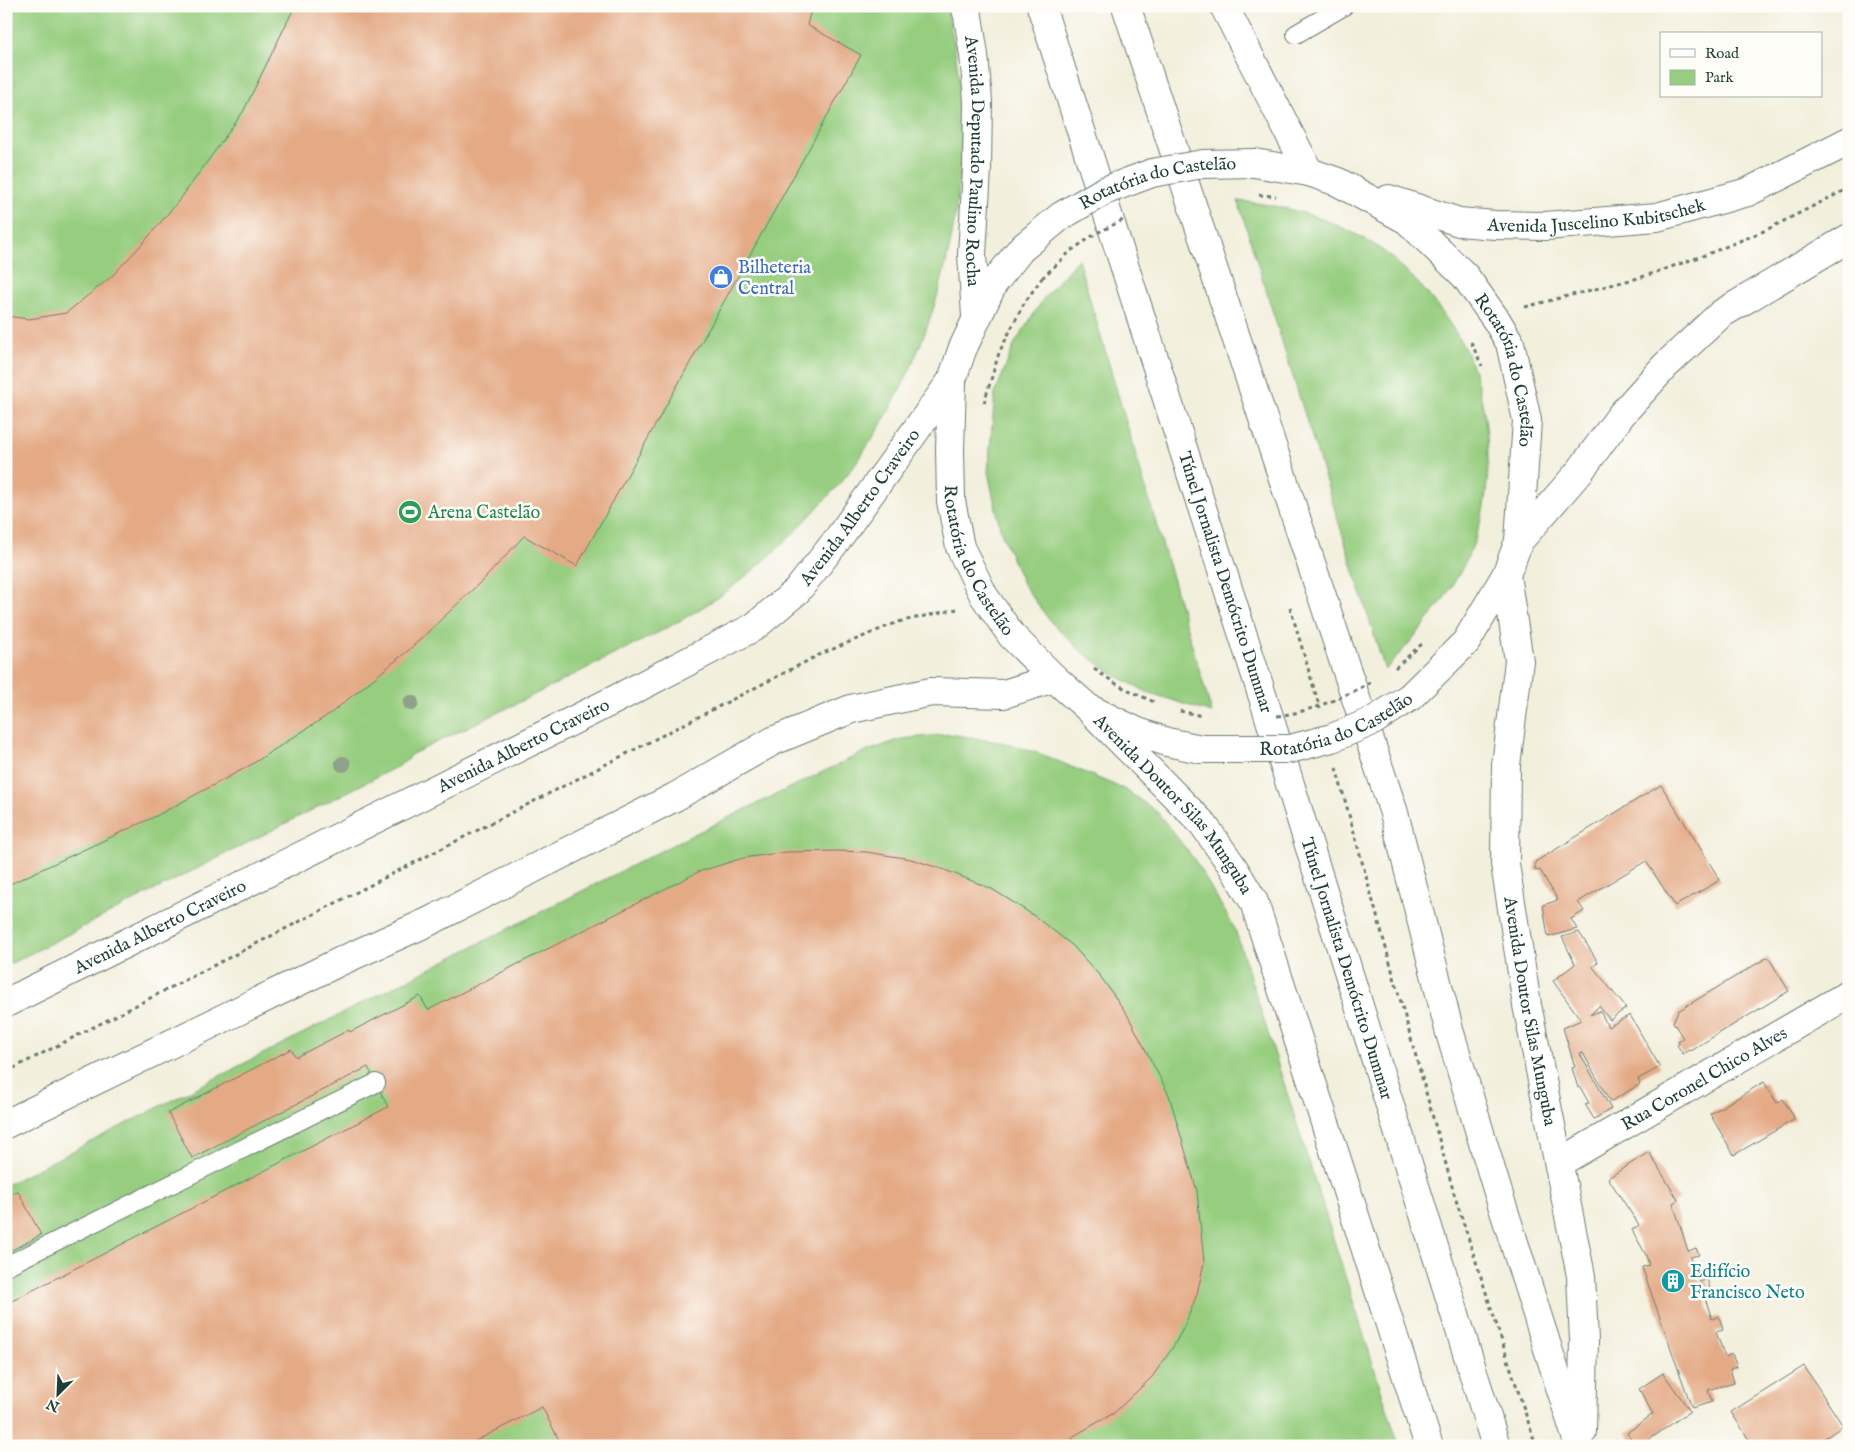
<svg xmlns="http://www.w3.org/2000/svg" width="1855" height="1452" font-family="'IM FELL English',serif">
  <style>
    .green { fill: #96cd7f; stroke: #5a855a }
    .building { fill: #e4aa86 }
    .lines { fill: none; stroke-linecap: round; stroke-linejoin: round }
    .lane-casing { stroke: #697b6f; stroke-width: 20 }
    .street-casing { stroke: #697b6f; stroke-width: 30 }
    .primary-casing { stroke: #697b6f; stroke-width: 30 }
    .path { stroke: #697b6f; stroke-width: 3; stroke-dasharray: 4 4; stroke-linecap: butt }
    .lane { stroke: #fff; stroke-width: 18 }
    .street { stroke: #fff; stroke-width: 28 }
    .primary { stroke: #fff; stroke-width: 28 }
    .primary-bridge-casing { stroke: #697b6f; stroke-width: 30; stroke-linecap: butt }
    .path-bridge { stroke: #697b6f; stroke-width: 3; stroke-dasharray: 4 4; stroke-linecap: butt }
    .primary-bridge { stroke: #fff; stroke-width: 28 }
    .tree { fill: #8fa18a }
    .labels { text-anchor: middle; stroke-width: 5; stroke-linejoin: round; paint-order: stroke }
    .street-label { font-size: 18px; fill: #1f3d34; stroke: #fdfcf7 }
    .shop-label { font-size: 18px; fill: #366cbe; stroke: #fdfcf7; text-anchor: start }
    .leisure-label { font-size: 18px; fill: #27864d; stroke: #fdfcf7; text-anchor: start }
    .culture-label { font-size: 18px; fill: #0d838f; stroke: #fdfcf7; text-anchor: start }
  </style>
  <rect width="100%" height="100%" fill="#fdfcf7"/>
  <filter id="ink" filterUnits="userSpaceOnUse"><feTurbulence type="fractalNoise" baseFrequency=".02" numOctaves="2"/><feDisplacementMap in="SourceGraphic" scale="10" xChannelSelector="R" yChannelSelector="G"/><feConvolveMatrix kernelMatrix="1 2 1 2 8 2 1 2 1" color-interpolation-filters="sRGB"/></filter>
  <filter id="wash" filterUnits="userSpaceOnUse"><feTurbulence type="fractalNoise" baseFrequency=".0096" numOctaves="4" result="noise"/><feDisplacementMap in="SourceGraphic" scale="20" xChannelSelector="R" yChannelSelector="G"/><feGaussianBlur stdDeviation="1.12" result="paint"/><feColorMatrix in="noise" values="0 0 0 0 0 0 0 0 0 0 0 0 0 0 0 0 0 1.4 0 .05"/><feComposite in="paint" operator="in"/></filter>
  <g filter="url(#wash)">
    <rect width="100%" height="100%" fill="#f3efdd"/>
    <path class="green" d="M6,6H946C985,160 948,336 855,464C844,480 831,493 818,507C790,538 762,565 728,590C690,618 646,639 603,660C539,693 475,724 410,755L407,760L398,766L6,966Z
      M1238,201C1286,205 1333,219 1373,244C1411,268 1457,324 1472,366C1491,419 1494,483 1476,537C1456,591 1423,628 1385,670Z
      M1078,259L1212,713L1147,692L1111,673L1080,650L1050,621L1023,584L1001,532L988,472L995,393L1015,343L1044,298Z
      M950,734L1005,743L1041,754L1126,790L1157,812L1194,859L1235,929L1399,1446H6V1185L682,840L862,753L901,739Z"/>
    <g id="blocks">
      <path class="building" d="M295,6H812L807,25L861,55L577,566L524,536L486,577L410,649L331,713L249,766L156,816L6,886V316L29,319L66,313L111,277L145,241L181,198L243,112Z
        M1661,785L1720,880L1675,906L1646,861L1578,902L1584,911L1571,919L1577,929L1548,937L1543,905L1558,900L1540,870L1535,871V862Z
        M835,851L866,852L911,859L945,870L992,889L1033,915L1072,945L1100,976L1127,1014L1169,1095L1197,1191L1204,1263L1197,1294L1185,1325L1173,1347L1152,1377L1114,1413L1072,1437L1077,1446H1063L1062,1444L1057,1446H562L542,1407L466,1446H6V1304L388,1107L368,1067L192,1158L168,1113L291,1049L296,1057L349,1030L350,1032L420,996L428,1010L698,872L743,858L786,852Z
        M1579,932L1598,962L1593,967L1626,1008L1610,1020L1599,1006L1590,1015L1600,1011L1608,1027L1630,1015L1660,1067L1638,1079L1640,1084L1610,1102L1583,1053L1580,1054L1611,1109L1594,1119L1585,1104L1589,1103L1580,1087L1578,1088L1572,1068L1575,1067L1563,1028L1581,1020L1553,981L1575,964L1562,937Z
        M1768,957L1789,991L1690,1051L1689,1050L1683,1054L1677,1045L1680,1043L1678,1041L1683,1038L1673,1022L1678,1011Z
        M1764,1082L1777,1103L1783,1099L1795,1119L1734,1155L1710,1114Z
        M1649,1152L1678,1200L1673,1203L1688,1251L1696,1248L1699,1255L1690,1257L1700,1282L1707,1279L1711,1292L1704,1295L1712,1319L1719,1316L1723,1330L1716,1332L1725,1357L1732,1354L1737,1367L1730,1369L1734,1382L1708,1390L1712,1402L1692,1408L1642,1267L1649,1265L1646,1255L1632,1230L1639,1225L1608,1178Z
        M18,1191L41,1235L6,1253V1197Z
        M1804,1366L1843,1426L1813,1446H1753L1731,1412Z
        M1663,1373L1690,1411L1640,1446H1636L1627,1433L1653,1414L1639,1389Z"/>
    </g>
  </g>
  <g filter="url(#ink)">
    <use href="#blocks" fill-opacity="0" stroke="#697b6f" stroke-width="1"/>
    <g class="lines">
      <g class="lane-casing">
        <path id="lane" d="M1296,34L1344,6
          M6,1266L376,1083"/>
      </g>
      <g class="street-casing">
        <g id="street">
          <path id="s1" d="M1559,1163L1849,994"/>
        </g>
      </g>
      <g class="primary-casing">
        <g id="primary">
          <path id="s2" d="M965,6L968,16L974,55L978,101L977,169L972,254L976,316"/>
          <path id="s3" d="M1041,6L1266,707L1496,1446"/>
          <path d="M1126,6L1394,813L1450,1033L1496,1186L1579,1446"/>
          <path d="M1224,6L1309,172"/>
          <path id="s4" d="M1254,163L1309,172L1338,182L1407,220L1465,276L1497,321L1510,343L1527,420L1519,541L1506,575L1466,642L1410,697"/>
          <path id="s5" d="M1389,199L1459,222L1495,225L1545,226L1657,217L1748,192L1849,141"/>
          <path id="s6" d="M1021,249L993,284L962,350L952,380L950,449L951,501L960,547L984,596L1012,636L1054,678L1088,708L1138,732L1167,742L1201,749"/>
          <path d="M1519,541L1580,471L1621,415L1665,366L1721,314L1849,238"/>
          <path id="s7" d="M1506,575L1519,661L1506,765L1505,864L1527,1005L1581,1276L1584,1341L1582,1432"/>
          <path id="s8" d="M1088,708L1203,824L1233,867L1254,902L1429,1446"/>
          <path id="s9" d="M6,1003L618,698L754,627L797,591L837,540L952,380"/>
          <path d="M6,1124L341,961L428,922L675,797L773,741L851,709L931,692L1004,694L1054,678"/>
        </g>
      </g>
      <path class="path" d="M1525,307L1642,277L1705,255L1764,231L1849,188
        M1471,342L1482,366
        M984,403L999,353L1023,305L1042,278
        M1290,607L1320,709
        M1094,669L1118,685L1154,702
        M1336,768L1455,1197L1536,1446
        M6,1072L821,654L898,622L957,609"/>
      <use href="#lane" class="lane"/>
      <use href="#street" class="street"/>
      <use href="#primary" class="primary"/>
      <g class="primary-bridge-casing">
        <g id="primary-bridge">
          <path id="s10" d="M1021,249L1061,216L1104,191L1152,173L1203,164L1254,163"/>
          <path id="s11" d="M1201,749H1290L1332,738L1373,721L1410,697"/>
        </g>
      </g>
      <path class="path-bridge" d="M1259,195L1276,196
        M1042,278L1072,250L1095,234L1125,219
        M1395,668L1423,643
        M1180,711L1202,716
        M1277,716C1310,712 1341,698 1370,683"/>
      <use href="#primary-bridge" class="primary-bridge"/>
    </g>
    <g class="tree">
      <circle cx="411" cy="703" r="8"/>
      <circle cx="343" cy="764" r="8"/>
    </g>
  </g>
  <defs>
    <g id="shop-disc" transform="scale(1.25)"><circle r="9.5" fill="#3f7fe0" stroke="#fdfcf7"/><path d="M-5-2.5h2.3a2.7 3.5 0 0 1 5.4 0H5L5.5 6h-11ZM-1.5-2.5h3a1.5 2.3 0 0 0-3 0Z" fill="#fff"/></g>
    <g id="stadium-disc" transform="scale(1.25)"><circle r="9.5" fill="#2e9e5b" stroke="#fdfcf7"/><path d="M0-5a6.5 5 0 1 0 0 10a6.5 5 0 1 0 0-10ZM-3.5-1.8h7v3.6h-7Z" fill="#fff"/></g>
    <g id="building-disc" transform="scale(1.25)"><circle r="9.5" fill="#0f9aa8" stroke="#fdfcf7"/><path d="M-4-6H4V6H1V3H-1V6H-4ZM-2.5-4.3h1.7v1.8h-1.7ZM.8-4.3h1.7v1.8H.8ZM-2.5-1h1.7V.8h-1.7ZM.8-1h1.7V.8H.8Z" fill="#fff"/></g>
  </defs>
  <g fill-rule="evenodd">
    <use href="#shop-disc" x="721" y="277"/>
    <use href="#stadium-disc" x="410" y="512"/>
    <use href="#building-disc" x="1673" y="1281"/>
  </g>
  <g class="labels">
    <g class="street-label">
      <text dy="6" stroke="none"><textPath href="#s2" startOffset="156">Avenida Deputado Paulino Rocha</textPath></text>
      <text dy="6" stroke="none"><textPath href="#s10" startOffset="156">Rotatória do Castelão</textPath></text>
      <text dy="6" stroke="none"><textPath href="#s5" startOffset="212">Avenida Juscelino Kubitschek</textPath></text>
      <text dy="6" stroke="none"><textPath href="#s4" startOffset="351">Rotatória do Castelão</textPath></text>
      <text dy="6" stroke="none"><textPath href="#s9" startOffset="998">Avenida Alberto Craveiro</textPath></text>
      <text dy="6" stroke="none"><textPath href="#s6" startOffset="336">Rotatória do Castelão</textPath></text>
      <text dy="6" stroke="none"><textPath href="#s3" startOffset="605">Túnel Jornalista Demócrito Dummar</textPath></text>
      <text dy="6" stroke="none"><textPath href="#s11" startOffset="140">Rotatória do Castelão</textPath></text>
      <text dy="6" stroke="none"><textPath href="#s9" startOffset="578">Avenida Alberto Craveiro</textPath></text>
      <text dy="6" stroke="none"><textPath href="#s8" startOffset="129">Avenida Doutor Silas Munguba</textPath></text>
      <text dy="6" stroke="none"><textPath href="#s9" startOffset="172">Avenida Alberto Craveiro</textPath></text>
      <text dy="6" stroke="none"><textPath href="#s3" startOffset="1010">Túnel Jornalista Demócrito Dummar</textPath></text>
      <text dy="6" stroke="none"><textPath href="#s7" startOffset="440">Avenida Doutor Silas Munguba</textPath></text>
      <text dy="6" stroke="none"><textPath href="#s1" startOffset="168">Rua Coronel Chico Alves</textPath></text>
    </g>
    <g class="shop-label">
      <text x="738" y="273">Bilheteria<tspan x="738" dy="21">Central</tspan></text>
    </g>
    <g class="leisure-label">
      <text x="428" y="518">Arena Castelão</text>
    </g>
    <g class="culture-label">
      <text x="1690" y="1277">Edifício<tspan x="1690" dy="21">Francisco Neto</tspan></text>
    </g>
  </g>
  <rect width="1855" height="1452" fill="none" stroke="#fdfcf7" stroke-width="25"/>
  <rect x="1660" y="32" width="162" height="65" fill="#fdfcf7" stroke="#a4b0a9"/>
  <rect x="1670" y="49" width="25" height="8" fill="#ffffff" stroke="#a4b0a9"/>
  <text x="1705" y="58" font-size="15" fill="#1f3d34">Road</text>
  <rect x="1670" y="70" width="25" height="15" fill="#96cd7f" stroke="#a4b0a9"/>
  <text x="1705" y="82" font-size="15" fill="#1f3d34">Park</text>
  <g transform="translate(58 1394) rotate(204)" stroke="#fdfcf7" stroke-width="4" paint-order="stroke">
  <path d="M0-4L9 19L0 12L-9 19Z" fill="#1f3d34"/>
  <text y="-8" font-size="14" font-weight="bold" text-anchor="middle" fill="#1f3d34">N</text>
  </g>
</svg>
